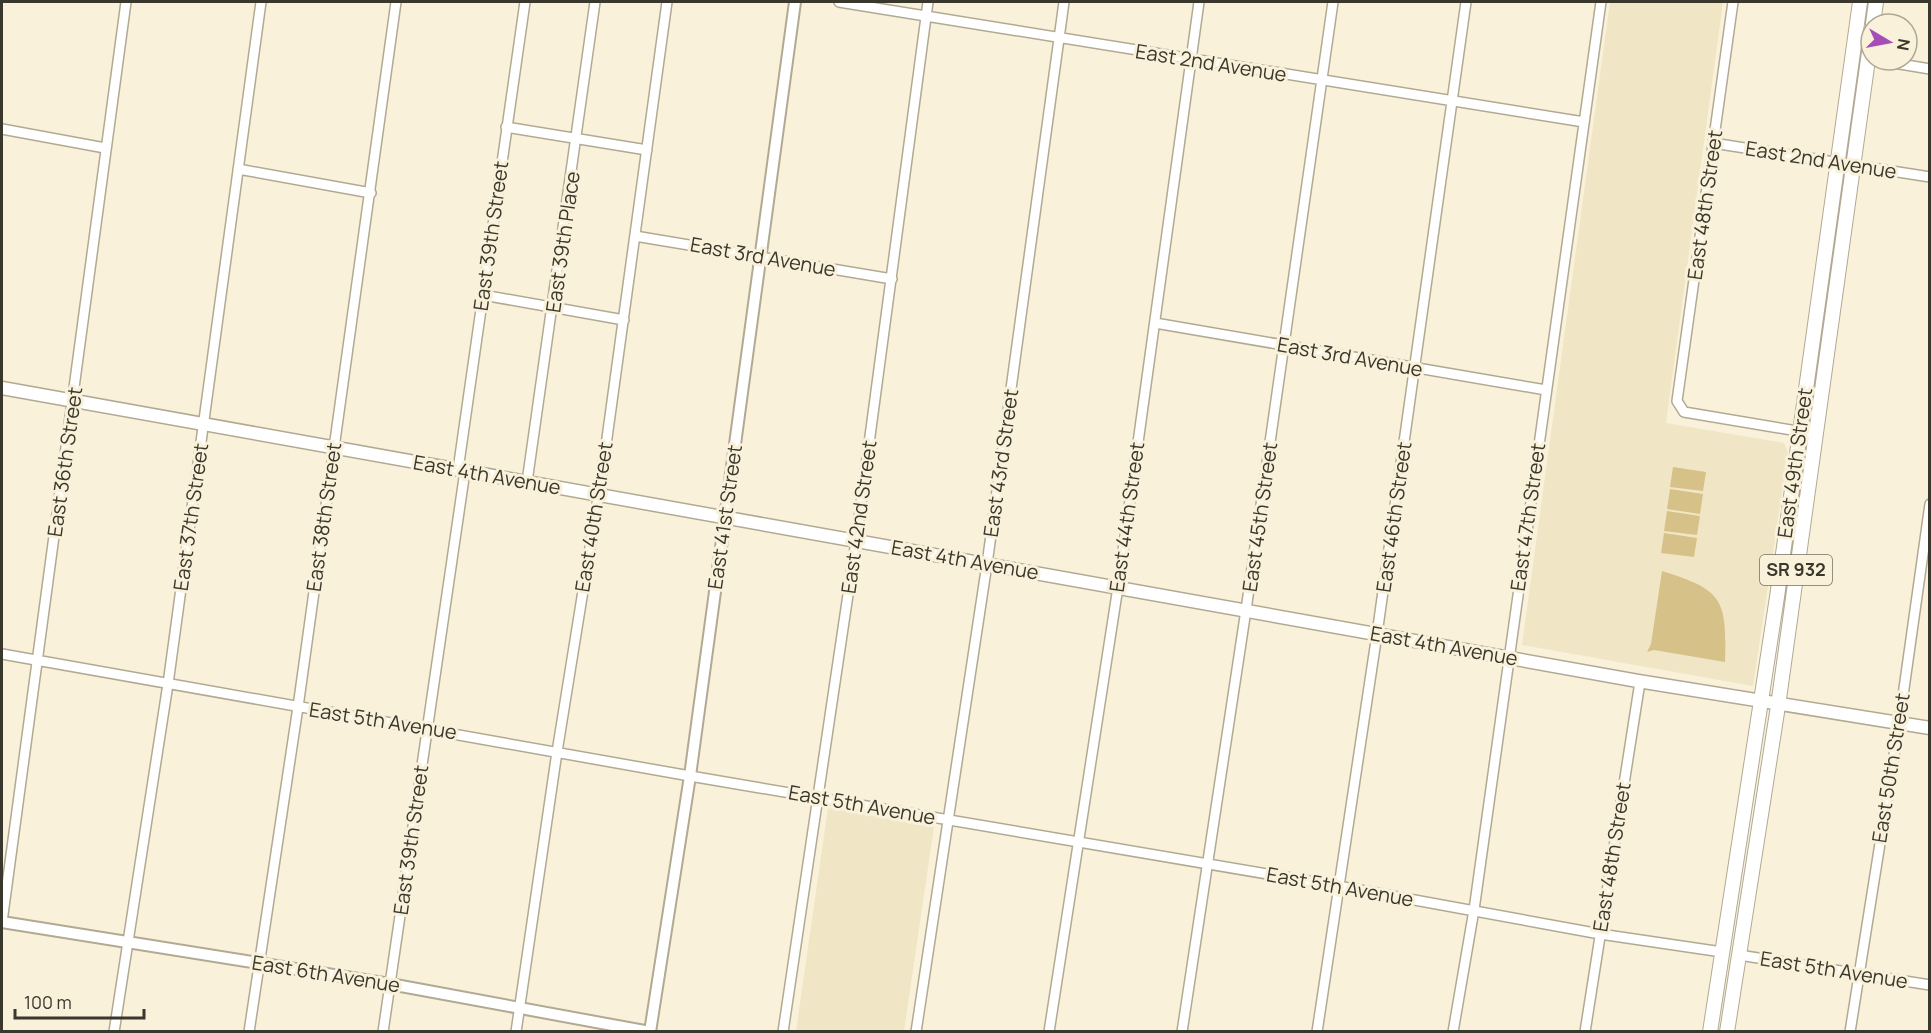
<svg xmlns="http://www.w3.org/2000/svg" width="1931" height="1033" font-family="Manrope,sans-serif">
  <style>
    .built { fill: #f0e6c6 }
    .green { fill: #d6c289 }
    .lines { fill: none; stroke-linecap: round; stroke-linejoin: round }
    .minor-casing { stroke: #b1a993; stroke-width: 12 }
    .tertiary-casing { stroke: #b1a993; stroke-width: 14 }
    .secondary-casing { stroke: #b1a993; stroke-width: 15 }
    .primary-casing { stroke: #b1a993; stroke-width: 16 }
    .minor { stroke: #fff; stroke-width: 9 }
    .tertiary { stroke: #fff; stroke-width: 10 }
    .secondary { stroke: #fff; stroke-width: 12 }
    .primary { stroke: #fff; stroke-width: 14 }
    .labels { text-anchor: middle; stroke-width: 6; stroke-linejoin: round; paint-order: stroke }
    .shield { fill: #f9f1d9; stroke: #736f61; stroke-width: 1.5 }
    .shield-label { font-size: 18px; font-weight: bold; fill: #3a372d }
    .street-label { font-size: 20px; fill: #3a372d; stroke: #f9f1d9 }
  </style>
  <rect width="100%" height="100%" fill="#f9f1d9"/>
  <path class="built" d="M1610,2H1723L1666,423L1784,443L1788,453L1753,686L1522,645Z
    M828,808L934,827L904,1031H796Z"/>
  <path class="green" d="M1673,467L1706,472L1703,491L1670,487Z
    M1670,489L1703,494L1700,514L1667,509Z
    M1667,511L1700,516L1697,535L1664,531Z
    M1664,533L1697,538L1694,557L1661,553Z
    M1662,571C1723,590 1727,599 1725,662L1654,650L1647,652L1651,644Z"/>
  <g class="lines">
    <g class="minor-casing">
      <path id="minor" d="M839,2L1584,122
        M1733,2L1677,401L1684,412L1815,434
        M1876,60L1930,69
        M506,127L647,150
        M2,129L105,148
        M1713,143L1930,177
        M238,169L371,193
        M635,236L892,279
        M483,295L624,320
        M1155,323L1546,390
        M458,470L525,2
        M527,482L595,2
        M2,654L690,776L1338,886L1600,934L1722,952
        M2,922L126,2
        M1739,955L1930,985
        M114,1032L168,684L261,2
        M249,1032L298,707L396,2
        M383,1032L465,471
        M516,1032L557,752L603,467L667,2
        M783,1032L856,541L928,2
        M916,1032L987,564L1064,2
        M1049,1032L1118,587L1199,2
        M1182,1032L1246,610L1333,2
        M1317,1032L1377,634L1466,2
        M1453,1032L1474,910L1601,2
        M1585,1032L1640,682
        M1850,1032L1899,724L1930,504"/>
    </g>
    <g class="tertiary-casing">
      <path id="tertiary" d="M2,922L390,984L650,1032L690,776L795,2"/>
    </g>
    <g class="secondary-casing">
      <path id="secondary" d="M2,388L1638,681L1930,728"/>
    </g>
    <g class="primary-casing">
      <path id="primary" d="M1873,24L1876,2
        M1710,1032L1777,597L1860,2
        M1727,1032L1778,706L1871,38"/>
    </g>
    <use href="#minor" class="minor"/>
    <use href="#tertiary" class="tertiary"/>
    <use href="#secondary" class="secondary"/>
    <use href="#primary" class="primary"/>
  </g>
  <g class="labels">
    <rect class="shield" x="1760" y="555" width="72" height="30" rx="4.5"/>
    <g class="shield-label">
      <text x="1796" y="576">SR 932</text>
    </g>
    <g class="street-label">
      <text transform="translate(1211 63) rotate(9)" y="7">East 2nd Avenue</text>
      <text transform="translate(1821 160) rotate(9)" y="7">East 2nd Avenue</text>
      <text transform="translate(1705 205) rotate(-82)" y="7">East 48th Street</text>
      <text transform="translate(491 236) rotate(-82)" y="7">East 39th Street</text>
      <text transform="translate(563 242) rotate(-82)" y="7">East 39th Place</text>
      <text transform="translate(763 257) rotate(10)" y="7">East 3rd Avenue</text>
      <text transform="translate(1350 357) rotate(10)" y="7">East 3rd Avenue</text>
      <text transform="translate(65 462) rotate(-82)" y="7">East 36th Street</text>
      <text transform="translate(1001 463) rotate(-82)" y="7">East 43rd Street</text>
      <text transform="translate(1795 463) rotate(-82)" y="7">East 49th Street</text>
      <text transform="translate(487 475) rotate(10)" y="7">East 4th Avenue</text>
      <text transform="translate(191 517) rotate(-82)" y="7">East 37th Street</text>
      <text transform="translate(324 517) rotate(-82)" y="7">East 38th Street</text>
      <text transform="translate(594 517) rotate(-81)" y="7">East 40th Street</text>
      <text transform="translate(725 517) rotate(-82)" y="7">East 41st Street</text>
      <text transform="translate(859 517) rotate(-82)" y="7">East 42nd Street</text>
      <text transform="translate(1127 517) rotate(-82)" y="7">East 44th Street</text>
      <text transform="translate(1260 517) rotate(-82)" y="7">East 45th Street</text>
      <text transform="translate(1394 517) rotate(-82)" y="7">East 46th Street</text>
      <text transform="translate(1528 517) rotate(-82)" y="7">East 47th Street</text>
      <text transform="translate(965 560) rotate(10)" y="7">East 4th Avenue</text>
      <text transform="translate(1444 646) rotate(10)" y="7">East 4th Avenue</text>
      <text transform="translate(383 721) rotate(9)" y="7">East 5th Avenue</text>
      <text transform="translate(1891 768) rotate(-81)" y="7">East 50th Street</text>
      <text transform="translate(862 805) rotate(10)" y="7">East 5th Avenue</text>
      <text transform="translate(411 840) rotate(-82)" y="7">East 39th Street</text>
      <text transform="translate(1612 857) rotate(-81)" y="7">East 48th Street</text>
      <text transform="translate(1340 887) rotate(10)" y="7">East 5th Avenue</text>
      <text transform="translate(1834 970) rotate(9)" y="7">East 5th Avenue</text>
      <text transform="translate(326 974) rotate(9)" y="7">East 6th Avenue</text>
    </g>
  </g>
  <rect width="1931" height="1033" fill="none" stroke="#3a372d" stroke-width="6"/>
  <g transform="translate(1889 42) rotate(100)"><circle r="28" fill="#f9f1d9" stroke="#ada794" stroke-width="1.5"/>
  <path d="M0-4.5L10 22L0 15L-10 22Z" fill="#a74db8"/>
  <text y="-9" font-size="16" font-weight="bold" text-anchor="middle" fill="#3a372d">N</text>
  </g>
  <path d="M15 1009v9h129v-9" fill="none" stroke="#3a372d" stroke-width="3"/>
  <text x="24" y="1009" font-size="18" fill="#3a372d" stroke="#f9f1d9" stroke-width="4.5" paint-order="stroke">100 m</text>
</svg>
